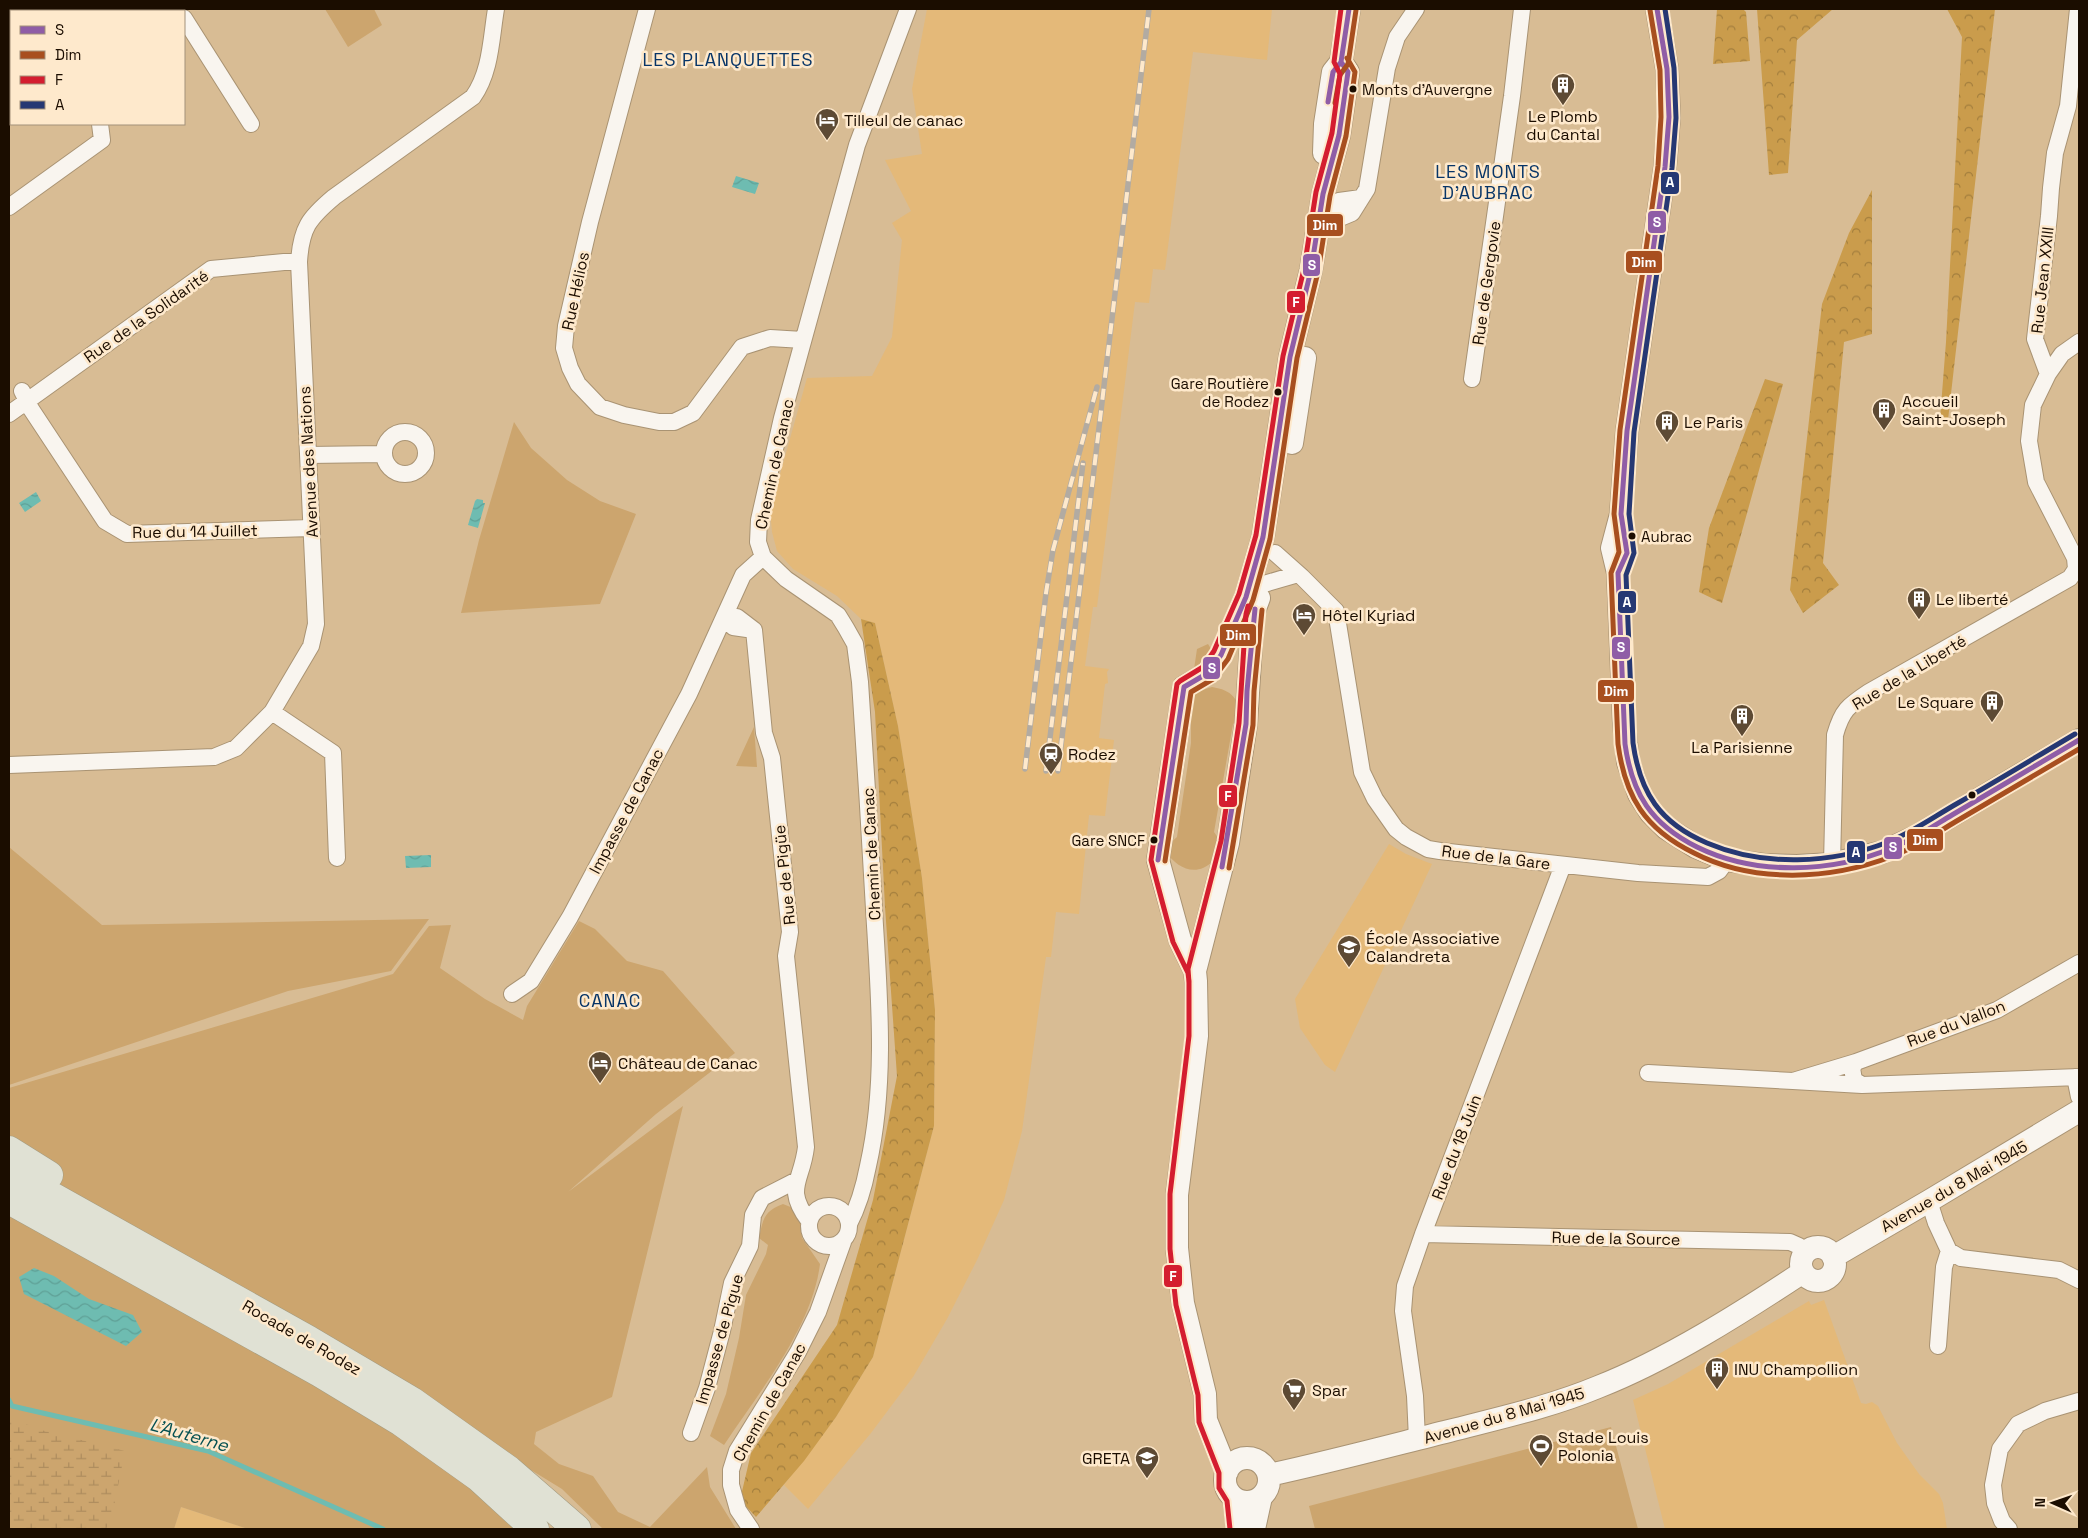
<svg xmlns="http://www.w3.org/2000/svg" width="2088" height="1538" font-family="'Space Grotesk',sans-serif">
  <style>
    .built { fill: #e4b979 }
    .green { fill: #cca56e }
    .forest { fill: url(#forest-crowns) }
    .wetland { fill: url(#wetland-marsh) }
    .water { fill: url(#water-waves) }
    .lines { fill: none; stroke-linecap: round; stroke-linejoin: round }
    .stream { stroke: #6ebcb1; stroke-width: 5 }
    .street-casing { stroke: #a99373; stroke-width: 18 }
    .secondary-casing { stroke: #a99373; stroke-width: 24 }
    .highway-casing { stroke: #a49c81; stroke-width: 29 }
    .street { stroke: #f9f5ef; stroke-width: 16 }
    .secondary { stroke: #f9f5ef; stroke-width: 22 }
    .highway { stroke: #e0e1d4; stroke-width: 28 }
    .rail-casing { stroke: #b2aba2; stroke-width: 5.5 }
    .rail { stroke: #fee9cc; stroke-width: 4; stroke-dasharray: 11; stroke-linecap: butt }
    .bus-1-casing { stroke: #fee9cc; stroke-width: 9 }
    .bus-2-casing { stroke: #fee9cc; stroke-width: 9 }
    .bus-3-casing { stroke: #fee9cc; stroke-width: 9 }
    .bus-4-casing { stroke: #fee9cc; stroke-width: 9 }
    .bus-1 { stroke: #8f5da6; stroke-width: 5 }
    .bus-2 { stroke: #a84f1f; stroke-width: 5 }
    .bus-3 { stroke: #d41d2f; stroke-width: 5 }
    .bus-4 { stroke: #263873; stroke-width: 5 }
    .bus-dot { fill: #1b0d00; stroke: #fee9cc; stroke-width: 2 }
    .labels { text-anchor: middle; stroke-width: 5; stroke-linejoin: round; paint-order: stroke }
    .bus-label { font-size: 15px; fill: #1b0d00; stroke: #fee9cc; text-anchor: start }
    .poi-label { font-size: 16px; fill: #1b0d00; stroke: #fee9cc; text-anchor: start }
    .street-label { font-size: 16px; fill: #1b0d00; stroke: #fee9cc }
    .neighbourhood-label { font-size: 18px; letter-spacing: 1px; fill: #083567; stroke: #fee9cc }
    .water-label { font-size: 18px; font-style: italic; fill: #065152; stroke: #fee9cc }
    .line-badge { stroke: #fee9cc; stroke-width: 2 }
    .badge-label { font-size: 14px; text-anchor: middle; font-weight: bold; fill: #fff }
  </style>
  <defs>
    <pattern id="forest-crowns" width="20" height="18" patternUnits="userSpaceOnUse" patternTransform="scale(1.25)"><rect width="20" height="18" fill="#ca9c4c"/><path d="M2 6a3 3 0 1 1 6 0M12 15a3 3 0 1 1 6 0" fill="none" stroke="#a37e3d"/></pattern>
    <pattern id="wetland-marsh" width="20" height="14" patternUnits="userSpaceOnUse" patternTransform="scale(1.25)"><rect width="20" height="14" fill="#cca56e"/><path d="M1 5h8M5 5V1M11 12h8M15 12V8" fill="none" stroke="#af8d5e"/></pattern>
    <pattern id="water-waves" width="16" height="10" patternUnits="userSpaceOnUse" patternTransform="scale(1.25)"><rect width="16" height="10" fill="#6ebcb1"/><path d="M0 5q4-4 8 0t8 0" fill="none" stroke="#5fa096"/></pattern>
  </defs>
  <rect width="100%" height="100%" fill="#d8bc94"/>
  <path class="built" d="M927,9H1272L1267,60L1193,52L1165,270L1153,269L1149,303L1135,302L1097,607H1093L1085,666L1109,669L1107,672L1108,683L1105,684L1099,738L1114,740L1105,816L1089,815L1079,914L1056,912L1051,957H1046L1022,1131L1004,1200L977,1260L947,1319L913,1377L871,1433L808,1509L784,1485L836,1417L873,1357L934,1126L935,1010L922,878L898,726L875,623L861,619L837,596L793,569L777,551L772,532L770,510L807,378L872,376L892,337L902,240L892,223L911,211L885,160L922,154L912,89Z
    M1389,844L1406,854L1432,864L1335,1072L1325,1065L1300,1028L1295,999Z
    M1824,1300L1861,1403L1866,1404L1872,1402L1878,1406L1897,1443L1919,1474L1939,1494L1943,1503L1947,1529H1665L1633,1400L1668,1384L1809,1301L1811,1305Z
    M181,1507L248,1529H174Z"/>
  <path class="green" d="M325,9H374L382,25L348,47Z
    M514,422L531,448L567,480L600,501L636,514L600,604L461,613L479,540Z
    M1208,644L1213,652L1193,676L1197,649Z
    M1212,687C1232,690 1239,699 1241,718L1233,724L1214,832L1221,842C1219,848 1217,857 1213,861C1196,878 1177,868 1166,852L1167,846L1177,837L1191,743V717L1188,708L1192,695L1199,691Z
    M754,727L757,767L736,766Z
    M9,847L102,925L429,919L391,971L288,991L9,1085Z
    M579,921L595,929L627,961L663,971L735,1053L656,1114L568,1192L683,1106L612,1397L536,1432L534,1444L559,1464L593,1476L618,1512L650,1527L707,1467L710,1487L736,1529H603L562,1489L531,1470L524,1529H248L181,1507L174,1529H9V1088L393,974L429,926L451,925L440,968L485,999L523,1020L527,1006Z
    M783,1204L793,1208L800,1214L802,1238L820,1264C812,1328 759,1392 724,1445L710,1436L726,1394L739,1338L746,1295L766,1254L768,1245L759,1238C763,1219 764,1211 783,1204Z
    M1611,1427L1638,1529H1315L1309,1506Z"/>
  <path class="forest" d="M1717,9H1743L1746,12L1750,61L1713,64Z
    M1757,9H1833L1797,40L1788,173L1769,175Z
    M1947,9H1995L1948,420L1940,419L1946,342L1962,37Z
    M1872,190V334L1844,342L1823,563L1839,585L1803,613L1790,590L1822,304L1849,233Z
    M1765,379L1783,384L1722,603L1699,592L1709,528Z
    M861,619L875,623L898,726L922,878L935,1010L934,1126L873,1357L836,1417L804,1461L756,1517L740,1500L751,1453L837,1325L873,1200L897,1076L885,907L875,712Z"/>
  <path class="wetland" d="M9,1417L41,1430L125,1451L112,1516L106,1529H9Z"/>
  <path class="water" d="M736,176L759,183L755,194L732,187Z
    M36,492L41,501L25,512L19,503Z
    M477,499L483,500V503H485L478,528L468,525L475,501Z
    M431,855V867L406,868L405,856Z
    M34,1268L54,1276L89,1299L133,1315L142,1332L126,1346L24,1294L19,1277Z"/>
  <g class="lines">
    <path class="stream" d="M9,1400L12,1406L208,1451L383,1529"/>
    <g class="street-casing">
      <path id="street" d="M647,9L590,222L566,326L564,348L570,368L578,384L600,407L624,415L659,422H674L693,413L742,347L770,338L803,340
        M132,11L143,9
        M184,18L251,124
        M9,38L11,37
        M9,207L102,140L100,124
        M1321,209L1340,218L1352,213L1367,189L1387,68L1397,37L1416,9
        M1321,209L1339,201L1361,198
        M2048,374L2062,354L2079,342
        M1472,379L1512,96L1522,9
        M22,391L31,409L105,521L127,534L311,528
        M9,414L211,269L284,262H299
        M384 453a21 21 0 1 1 42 0a21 21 0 1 1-42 0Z
        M308,455L384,454
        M1275,553L1302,577L1336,611L1362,772L1375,799L1396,829L1406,837L1428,849L1440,851L1638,873L1708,877L1719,871L1727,860
        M2076,569L2075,558L2036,482L2029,441L2033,405L2048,374L2035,339L2049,216L2051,188L2055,153L2068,106L2078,9
        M1264,584L1298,574
        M724,617H737L754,630L733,627Z
        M754,630L764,733L772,758L790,932L786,956L806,1147C802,1182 784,1188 809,1221
        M272,712L333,753L337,858
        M9,765L214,757L236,748L272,712L311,646L316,624L299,262C301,228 309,218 334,197L473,97C491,72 491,38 496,9
        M1832,864L1835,735C1842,710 1848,706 1869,692L2070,578L2076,569L2079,567
        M2079,963L1997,1010L1856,1062L1852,1068L1854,1080L1862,1085L2079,1077
        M512,994L531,981L570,917L689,694L743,575L763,557
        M1856,1062L1793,1081L1862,1085
        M1648,1073L1793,1081
        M2075,1077L2079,1097
        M1929,1201L1936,1223L1949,1251L1961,1258L2059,1270L2079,1280
        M809 1226a20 20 0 1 1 40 0a20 20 0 1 1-40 0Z
        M849,1224C859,1205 864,1187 868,1166C887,1082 879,994 874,909C870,833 865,758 860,682L855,644L846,628L838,615L786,579L763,557L758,542L759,520L782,418L857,145L908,9
        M1423,1234L1790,1242L1799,1246L1804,1254
        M1938,1346L1944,1267L1949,1251
        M691,1433L707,1388L722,1331L732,1283L750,1246L753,1215L762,1198L797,1180
        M1417,1439L1415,1396L1403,1311L1405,1286L1423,1234L1563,865
        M751,1529L738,1510L731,1485V1470L737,1451L798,1352L818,1312L843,1242
        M2009,1529L2002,1521L1995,1503L1993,1485L2000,1449L2018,1424L2045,1411L2079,1401"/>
    </g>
    <g class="secondary-casing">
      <path id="secondary" d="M1657,9L1667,69L1669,117L1665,167L1627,431L1621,514L1612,548L1618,573L1624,723L1628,762L1639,794L1651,813L1666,828L1696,847L1727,860L1764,865L1797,866L1832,864L1883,852L1917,836L2079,740
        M1324,153L1325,124L1333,72L1341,62L1349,9
        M1292,443L1305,358
        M1195,971L1228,843L1246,724L1253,614L1259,598
        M1801 1264a17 17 0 1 1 34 0a17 17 0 1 1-34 0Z
        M1833,1257L1929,1201L2079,1111
        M1225 1480a22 22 0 1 1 44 0a22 22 0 1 1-44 0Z
        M1227,1472L1206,1420L1205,1394L1183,1303L1177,1248V1195L1197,1036L1196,981L1195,971L1180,940L1158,860L1184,687L1208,673L1221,655L1246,597L1263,537L1290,357L1311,270L1323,194L1339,135L1348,72L1341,62
        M1269,1475C1329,1462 1389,1446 1449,1431C1499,1418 1550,1407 1598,1387C1667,1360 1741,1313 1803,1272
        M1234,1498L1238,1529
        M1254,1529L1261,1497"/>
    </g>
    <g class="highway-casing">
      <path id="highway" d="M9,1150L49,1175
        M9,1172L309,1340L412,1401L509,1470L577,1529
        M9,1200L320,1373L401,1422L478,1477L535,1529"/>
    </g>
    <use href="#street" class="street"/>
    <use href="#secondary" class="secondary"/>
    <use href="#highway" class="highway"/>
    <g class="rail-casing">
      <path id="rail" d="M1025,769L1046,593L1053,550L1097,387
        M1046,771L1083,463
        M1058,771L1149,9"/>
    </g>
    <use href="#rail" class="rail"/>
    <g class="bus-1-casing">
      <path id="bus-1" d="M1657,9L1667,69L1669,117L1665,167L1627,431L1621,514L1627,553L1618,573L1625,744C1632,794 1651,824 1697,847C1756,876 1832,873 1892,848C1913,840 1932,827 1952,815C1994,790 2037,765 2079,740
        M1328,102L1333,72L1341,62L1349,9
        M1158,860L1184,687L1208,673L1221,655L1246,597L1263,537L1290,357L1311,270L1323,194L1339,135L1348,72L1341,62
        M1222,867L1246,724L1247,691L1255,609"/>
    </g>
    <g class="bus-2-casing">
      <path id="bus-2" d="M1650,10L1660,70L1661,117L1658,166L1620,430L1614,514L1619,552L1611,573L1618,744C1625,797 1645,829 1694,853C1754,884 1831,880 1893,856C1915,848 1935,834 1955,822C1997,797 2038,773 2079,749
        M1335,103L1340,75L1348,64L1356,10
        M1165,861L1191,692L1213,679L1228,659L1253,600L1270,539L1297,358L1318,272L1330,196L1346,136L1355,72L1347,58
        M1229,868L1253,725L1254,691L1262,610"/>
    </g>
    <g class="bus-3-casing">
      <path id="bus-3" d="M1189,983L1188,969L1221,841L1239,723L1246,614L1248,606
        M1230,1529L1227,1501L1219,1488V1473L1199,1422L1198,1395L1176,1305L1170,1249V1194L1189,1036V981L1188,973L1173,942L1151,860L1177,684L1180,681L1203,667L1214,651L1239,594L1256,535L1283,356L1304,269L1316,192L1332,133L1340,74L1334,62L1341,9"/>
    </g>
    <g class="bus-4-casing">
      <path id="bus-4" d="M1665,9L1674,68L1676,118L1672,168L1634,432L1629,514L1634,553L1626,575L1633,743C1640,793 1660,823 1707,843C1763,867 1832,864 1888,842C1913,832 1935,816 1958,803C1997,781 2036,757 2075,734"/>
    </g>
    <use href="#bus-1" class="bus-1"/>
    <use href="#bus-2" class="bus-2"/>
    <use href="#bus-3" class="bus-3"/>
    <use href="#bus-4" class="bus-4"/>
  </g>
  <defs>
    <g id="building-pin" transform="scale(1.25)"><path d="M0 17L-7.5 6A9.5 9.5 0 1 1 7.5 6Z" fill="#5d4a34" stroke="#fee9cc"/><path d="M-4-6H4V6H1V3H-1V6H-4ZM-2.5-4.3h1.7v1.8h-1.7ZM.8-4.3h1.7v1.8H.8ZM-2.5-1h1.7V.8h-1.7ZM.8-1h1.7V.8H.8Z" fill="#fff"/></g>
    <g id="hotel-pin" transform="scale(1.25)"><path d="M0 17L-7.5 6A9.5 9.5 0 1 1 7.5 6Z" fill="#5d4a34" stroke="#fee9cc"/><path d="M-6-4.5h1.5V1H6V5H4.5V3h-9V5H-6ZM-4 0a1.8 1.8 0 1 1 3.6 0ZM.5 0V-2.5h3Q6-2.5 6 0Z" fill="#fff"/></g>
    <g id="station-pin" transform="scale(1.25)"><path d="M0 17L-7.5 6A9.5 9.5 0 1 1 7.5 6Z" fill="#5d4a34" stroke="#fee9cc"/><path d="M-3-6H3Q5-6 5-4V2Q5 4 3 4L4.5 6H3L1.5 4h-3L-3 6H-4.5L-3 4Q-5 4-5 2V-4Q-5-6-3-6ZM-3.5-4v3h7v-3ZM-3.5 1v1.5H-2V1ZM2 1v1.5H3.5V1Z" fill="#fff"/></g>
    <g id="school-pin" transform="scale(1.25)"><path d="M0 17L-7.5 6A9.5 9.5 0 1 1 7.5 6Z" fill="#5d4a34" stroke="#fee9cc"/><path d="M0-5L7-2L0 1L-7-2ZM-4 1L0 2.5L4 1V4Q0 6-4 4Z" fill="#fff"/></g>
    <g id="supermarket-pin" transform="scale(1.25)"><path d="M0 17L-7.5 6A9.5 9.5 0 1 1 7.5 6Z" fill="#5d4a34" stroke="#fee9cc"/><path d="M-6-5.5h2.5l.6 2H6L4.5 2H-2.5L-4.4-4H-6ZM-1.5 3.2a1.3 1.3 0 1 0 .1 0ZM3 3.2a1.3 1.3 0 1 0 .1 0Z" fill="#fff"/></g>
    <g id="stadium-pin" transform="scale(1.25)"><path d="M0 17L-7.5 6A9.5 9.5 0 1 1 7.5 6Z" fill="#5d4a34" stroke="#fee9cc"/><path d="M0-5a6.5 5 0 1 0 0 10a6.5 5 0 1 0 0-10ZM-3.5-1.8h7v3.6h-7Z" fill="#fff"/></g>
  </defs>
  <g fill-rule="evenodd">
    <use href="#building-pin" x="1563" y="85"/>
    <use href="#hotel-pin" x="827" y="120"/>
    <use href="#building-pin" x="1884" y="410"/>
    <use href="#building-pin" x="1667" y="422"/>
    <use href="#building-pin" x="1919" y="599"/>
    <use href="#hotel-pin" x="1304" y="615"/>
    <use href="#building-pin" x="1992" y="702"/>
    <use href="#building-pin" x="1742" y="716"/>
    <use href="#station-pin" x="1051" y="754"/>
    <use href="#school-pin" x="1349" y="947"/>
    <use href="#hotel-pin" x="600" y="1063"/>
    <use href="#building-pin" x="1717" y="1369"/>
    <use href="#supermarket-pin" x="1294" y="1390"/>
    <use href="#stadium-pin" x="1541" y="1446"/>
    <use href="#school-pin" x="1147" y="1458"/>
  </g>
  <g class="bus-dot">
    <circle cx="1353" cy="89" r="4.5"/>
    <circle cx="1278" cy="392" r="4.5"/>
    <circle cx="1632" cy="536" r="4.5"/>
    <circle cx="1972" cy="795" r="4.5"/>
    <circle cx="1154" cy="840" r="4.5"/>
  </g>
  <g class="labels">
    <g class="bus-label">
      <text x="1362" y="95">Monts d'Auvergne</text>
      <text x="1269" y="389" text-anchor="end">Gare Routière<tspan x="1269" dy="18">de Rodez</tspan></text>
      <text x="1641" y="542">Aubrac</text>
      <text x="1145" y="846" text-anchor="end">Gare SNCF</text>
    </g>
    <g class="poi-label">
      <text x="1563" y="122" text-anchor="middle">Le Plomb<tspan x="1563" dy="18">du Cantal</tspan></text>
      <text x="844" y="126">Tilleul de canac</text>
      <text x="1902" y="407">Accueil<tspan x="1902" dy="18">Saint-Joseph</tspan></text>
      <text x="1684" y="428">Le Paris</text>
      <text x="1936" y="605">Le liberté</text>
      <text x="1322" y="621">Hôtel Kyriad</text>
      <text x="1974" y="708" text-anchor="end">Le Square</text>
      <text x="1742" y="753" text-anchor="middle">La Parisienne</text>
      <text x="1068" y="760">Rodez</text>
      <text x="1366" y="944">École Associative<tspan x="1366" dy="18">Calandreta</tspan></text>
      <text x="618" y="1069">Château de Canac</text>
      <text x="1734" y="1375">INU Champollion</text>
      <text x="1312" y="1396">Spar</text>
      <text x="1558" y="1443">Stade Louis<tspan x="1558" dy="18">Polonia</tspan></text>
      <text x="1130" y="1464" text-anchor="end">GRETA</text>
    </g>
    <g class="street-label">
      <text transform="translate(2042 280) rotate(-84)" y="6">Rue Jean XXIII</text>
      <text transform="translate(1486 283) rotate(-82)" y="6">Rue de Gergovie</text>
      <text transform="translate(575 291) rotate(-78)" y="6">Rue Hélios</text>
      <text transform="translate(146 316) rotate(-35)" y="6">Rue de la Solidarité</text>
      <text transform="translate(308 462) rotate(-93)" y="6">Avenue des Nations</text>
      <text transform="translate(774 464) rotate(-78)" y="6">Chemin de Canac</text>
      <text transform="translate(195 531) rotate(-1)" y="6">Rue du 14 Juillet</text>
      <text transform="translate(1909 672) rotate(-31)" y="6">Rue de la Liberté</text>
      <text transform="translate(626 811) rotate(-62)" y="6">Impasse de Canac</text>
      <text transform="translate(871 854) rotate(-93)" y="6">Chemin de Canac</text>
      <text transform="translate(1496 857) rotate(7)" y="6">Rue de la Gare</text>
      <text transform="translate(784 875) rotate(-96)" y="6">Rue de Pigüe</text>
      <text transform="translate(1956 1023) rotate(-21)" y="6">Rue du Vallon</text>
      <text transform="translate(1456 1147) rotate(-69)" y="6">Rue du 18 Juin</text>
      <text transform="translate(1954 1186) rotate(-30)" y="6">Avenue du 8 Mai 1945</text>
      <text transform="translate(1616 1238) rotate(1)" y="6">Rue de la Source</text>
      <text transform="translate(302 1337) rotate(30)" y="6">Rocade de Rodez</text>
      <text transform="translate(719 1339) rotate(-74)" y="6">Impasse de Pigue</text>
      <text transform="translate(769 1402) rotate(-61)" y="6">Chemin de Canac</text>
      <text transform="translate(1504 1415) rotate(-16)" y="6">Avenue du 8 Mai 1945</text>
    </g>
    <g class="neighbourhood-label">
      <text x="728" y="66">LES PLANQUETTES</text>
      <text x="1488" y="178">LES MONTS<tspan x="1488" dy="21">D'AUBRAC</tspan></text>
      <text x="610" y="1007">CANAC</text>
    </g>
    <g class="water-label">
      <text transform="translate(189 1435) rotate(16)" y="6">L'Auterne</text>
    </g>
  </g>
  <g class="line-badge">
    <rect x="1660" y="171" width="20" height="24" rx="5" fill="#263873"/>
    <rect x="1647" y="210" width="20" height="24" rx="5" fill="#8f5da6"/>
    <rect x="1306" y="213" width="38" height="24" rx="5" fill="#a84f1f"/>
    <rect x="1625" y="250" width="38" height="24" rx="5" fill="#a84f1f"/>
    <rect x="1302" y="253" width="19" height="24" rx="5" fill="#8f5da6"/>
    <rect x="1286" y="290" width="20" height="24" rx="5" fill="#d41d2f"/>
    <rect x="1617" y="590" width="20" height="24" rx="5" fill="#263873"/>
    <rect x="1219" y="623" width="38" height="24" rx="5" fill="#a84f1f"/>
    <rect x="1611" y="636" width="20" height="24" rx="5" fill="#8f5da6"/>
    <rect x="1202" y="656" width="19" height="24" rx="5" fill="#8f5da6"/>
    <rect x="1597" y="679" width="38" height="24" rx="5" fill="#a84f1f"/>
    <rect x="1218" y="784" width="20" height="24" rx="5" fill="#d41d2f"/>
    <rect x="1906" y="828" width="38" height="24" rx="5" fill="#a84f1f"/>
    <rect x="1883" y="836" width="20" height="24" rx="5" fill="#8f5da6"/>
    <rect x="1846" y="840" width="20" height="24" rx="5" fill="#263873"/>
    <rect x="1163" y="1264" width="20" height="24" rx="5" fill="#d41d2f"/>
  </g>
  <g class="badge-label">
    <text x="1670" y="187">A</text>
    <text x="1657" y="227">S</text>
    <text x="1325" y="230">Dim</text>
    <text x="1644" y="267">Dim</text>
    <text x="1312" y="270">S</text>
    <text x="1296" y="307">F</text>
    <text x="1627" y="607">A</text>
    <text x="1238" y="640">Dim</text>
    <text x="1621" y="652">S</text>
    <text x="1212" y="673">S</text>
    <text x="1616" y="696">Dim</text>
    <text x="1228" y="801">F</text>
    <text x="1925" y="845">Dim</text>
    <text x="1893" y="852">S</text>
    <text x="1856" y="857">A</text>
    <text x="1173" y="1281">F</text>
  </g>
  <rect width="2088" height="1538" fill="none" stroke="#1b0d00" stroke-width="20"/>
  <rect x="10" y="10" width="175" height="115" fill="#fee9cc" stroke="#a3917a"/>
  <rect x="20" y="26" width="25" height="8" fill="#8f5da6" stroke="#a3917a"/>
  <text x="55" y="35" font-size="15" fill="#1b0d00">S</text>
  <rect x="20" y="51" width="25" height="8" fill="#a84f1f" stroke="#a3917a"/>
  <text x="55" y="60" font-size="15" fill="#1b0d00">Dim</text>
  <rect x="20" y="76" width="25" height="8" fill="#d41d2f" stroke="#a3917a"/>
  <text x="55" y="85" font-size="15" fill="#1b0d00">F</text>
  <rect x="20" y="101" width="25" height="8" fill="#263873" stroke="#a3917a"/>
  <text x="55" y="110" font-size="15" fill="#1b0d00">A</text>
  <g transform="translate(2053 1503) rotate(272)" stroke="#fee9cc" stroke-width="4" paint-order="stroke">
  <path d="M0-4L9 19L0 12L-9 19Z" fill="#1b0d00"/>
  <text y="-8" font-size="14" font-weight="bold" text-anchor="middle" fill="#1b0d00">N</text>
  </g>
</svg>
